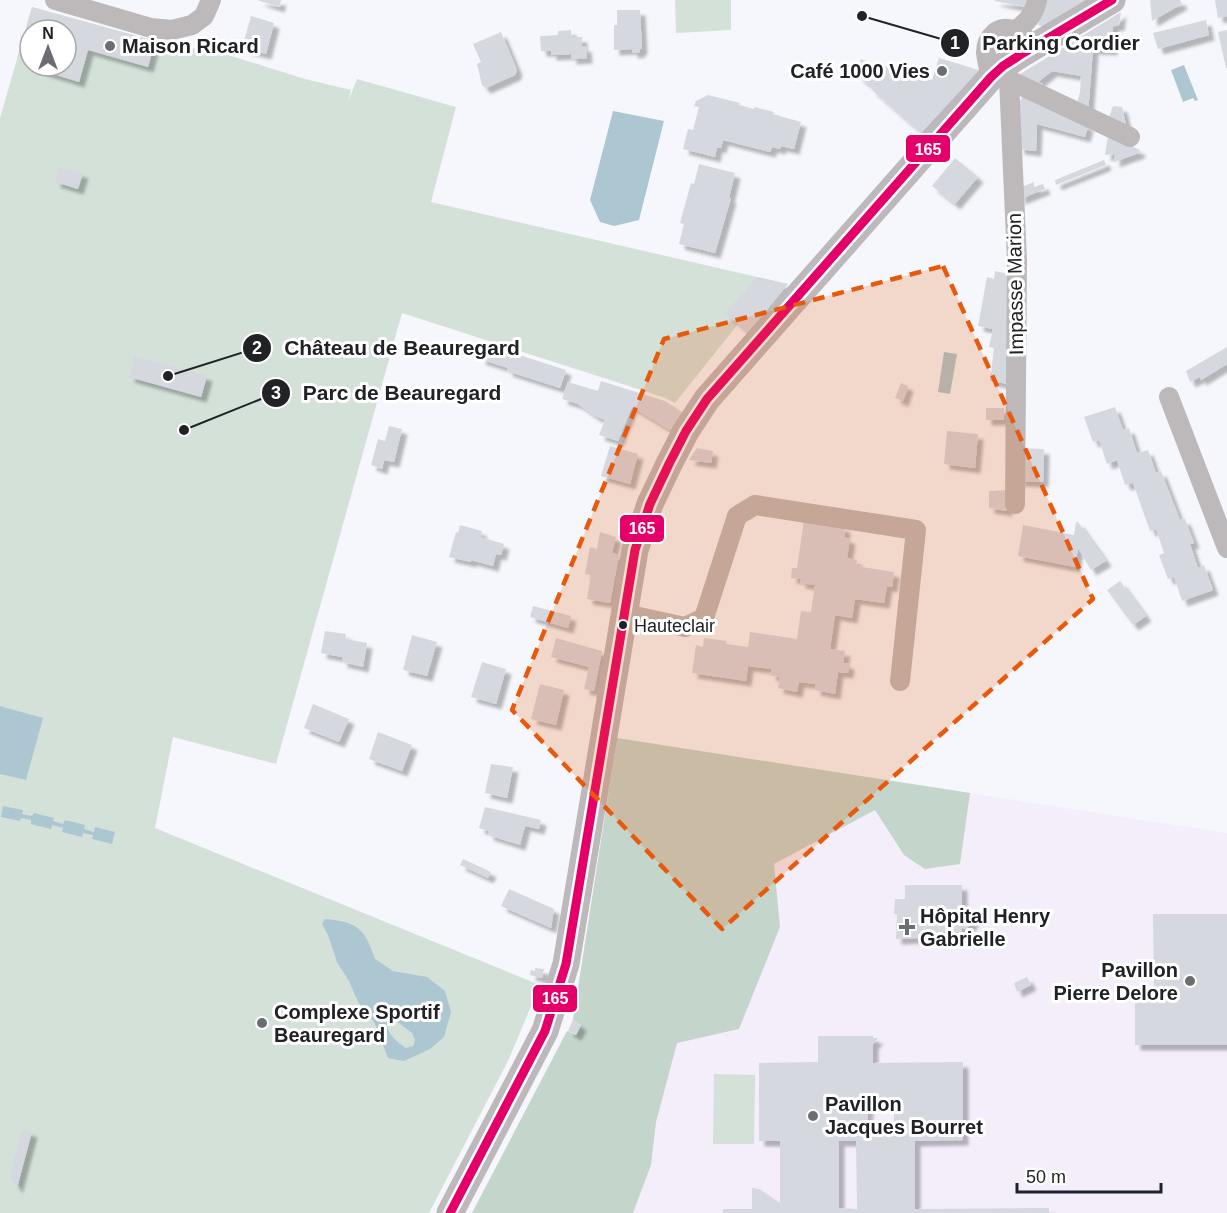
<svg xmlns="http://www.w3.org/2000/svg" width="1227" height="1213" font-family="Arial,sans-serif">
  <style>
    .medical { fill: #f4eefb }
    .green { fill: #d3e1d9; fill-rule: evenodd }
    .forest { fill: #c4d5cb }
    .water { fill: #acc7d2; fill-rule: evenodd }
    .building { fill: #d6d8e0; fill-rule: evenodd; filter: url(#shadow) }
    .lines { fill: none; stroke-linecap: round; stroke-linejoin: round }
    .minor { stroke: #bdb9bb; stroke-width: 20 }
    .secondary { stroke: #bcb8bb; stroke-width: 27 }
    .bus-1-casing { stroke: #fff; stroke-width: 14 }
    .bus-1 { stroke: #e50069; stroke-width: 9 }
    .marked { fill: #e8590c; fill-opacity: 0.2; stroke: #e8590c; stroke-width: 4.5; stroke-dasharray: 12 8; stroke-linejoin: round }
    .poi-dot { fill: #6c6d71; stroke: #fff; stroke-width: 2 }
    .bus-dot { fill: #212226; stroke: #fff; stroke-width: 2 }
    .labels { text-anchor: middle; stroke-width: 6; stroke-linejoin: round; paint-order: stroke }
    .bus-label { font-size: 18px; fill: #212226; stroke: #fff; text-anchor: start }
    .poi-label { font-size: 20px; font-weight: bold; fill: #212226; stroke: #fff; text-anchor: start }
    .street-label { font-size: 20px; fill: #212226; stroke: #fff }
    .leader { fill: none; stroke: #212226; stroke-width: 2 }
    .callout-dot { fill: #212226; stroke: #fff; stroke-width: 2 }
    .mark-label { font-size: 18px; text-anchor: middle; font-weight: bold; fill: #fff }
    .callout-label { font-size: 21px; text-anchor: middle; font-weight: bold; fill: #212226; stroke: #fff; stroke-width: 6; stroke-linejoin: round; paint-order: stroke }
    .line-badge { stroke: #fff; stroke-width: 2 }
    .badge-label { font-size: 16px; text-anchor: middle; font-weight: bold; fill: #fff }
  </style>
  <defs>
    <filter id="shadow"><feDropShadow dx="5.5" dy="5.5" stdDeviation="1.5" flood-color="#0004"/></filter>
  </defs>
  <rect width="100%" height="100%" fill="#f6f7fc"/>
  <path class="medical" d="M617,738L1227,833V1213H472L573,1020Z"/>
  <path class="green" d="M675,0H731V30L676,33Z
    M32,7L155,41L225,54L305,79L351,90L348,102L357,79L456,107L431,202L788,284L748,333L738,324L675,403L665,398L638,389L402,313L276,764L173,737L155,828L540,985L508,1061L429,1213H0V118ZM30,30H66V66H30Z
    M714,1074L755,1075L754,1144H713Z"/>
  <path class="forest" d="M617,738L970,793L960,864L925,869L904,855L875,810L774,864L780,927L739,1029L677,1043L656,1122L651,1165L633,1213H472L567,1031L576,1035L581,1025L573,1020Z"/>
  <path class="water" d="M1184,65L1198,100L1195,101L1193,98L1183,102L1171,70Z
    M613,111L664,121L639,220L614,226L600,222L590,200Z
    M944,352L957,354L950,394L938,392Z
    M0,706L43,718L26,780L0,774Z
    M3,806L23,810L22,814L32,816L34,813L54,818L53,821L63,824L65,820L85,825L84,829L94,832L95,827L115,832L112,844L92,839L93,835L83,833L82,837L62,832L63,828L52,825L51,829L31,824V820L21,818L20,821L1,817Z
    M325,919C358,922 365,929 375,959L393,971L427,977L445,991L451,1012L444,1037L430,1049L404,1061L388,1058L374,1022L358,1002L349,981L337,962L328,935L322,924ZM391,1017L412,1033L415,1040L413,1046L406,1048C396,1041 386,1034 387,1020Z"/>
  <path class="building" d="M257,0H281L279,7Z
    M995,0H1027L1026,7L995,1Z
    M1044,0H1088L1043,27L1038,25Z
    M1150,0H1180L1182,4L1152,21Z
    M1215,0H1227V16L1218,18Z
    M32,7L155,41L148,67L88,50L79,82L40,70L41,66H66V30H30V59L18,56Z
    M617,10H640L642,49H640V52L632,53V49L614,50V25H617Z
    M1121,12L1119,25L1113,26L1112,50L1093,49L1088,113L1076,107L1080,92L1081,76L1052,71L1038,82L1043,84L1038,88L1017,76Z
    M251,16L274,23L266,54L242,48Z
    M1206,20L1209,35L1158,49L1153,33Z
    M571,30V37H582V47L586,46L587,58L571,59V54L551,55V51H541L540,36L558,35V31Z
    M1227,30V68H1226L1218,32Z
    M501,32L517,70L516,73L515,75L486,88L482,85L477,64L481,62L473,44Z
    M939,58L979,70L921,133L871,89L873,88L858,76L861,67L860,59L932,80Z
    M1025,92L1088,126L1085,137L1037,124L1036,151L1019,149L1020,101Z
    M708,95L740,103L739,105L754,109L755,107L774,112L773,114L801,122L794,149L781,146L780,149L772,147L770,152L723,140L721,148L717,147L715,157L683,149L688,129L693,130L699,107L694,106L696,101Z
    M1113,106L1122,107L1128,134L1107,123Z
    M1108,136L1140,150L1139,153L1114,162L1115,154L1105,155Z
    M955,158L978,177L955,204L932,186Z
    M1104,160L1106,165L1056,185L1055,180Z
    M699,164L735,173L729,198H731L715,253L679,244L684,224L680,223L691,183L694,184Z
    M59,167L83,173L78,189L55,182Z
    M1034,182V187L1043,184L1045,189L1020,199L1019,188Z
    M995,271L1009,274V384L990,381L994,348L989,347L993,329L978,326L987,277L994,279Z
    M757,277L788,284L748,333L725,313Z
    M485,344L566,370L560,388L507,371L508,368L480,359Z
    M1227,347V364L1201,380L1200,377L1190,382L1186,371Z
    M135,356L207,376L201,397L129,377Z
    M601,381L665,401L682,412L670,430L632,407L618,441L599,435L605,420L595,416L578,404L562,399L568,382L598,391Z
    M901,383L908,386L903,401L895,398Z
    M1115,407L1123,430L1129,428L1137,453L1148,450L1156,473L1161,471L1180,520L1185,519L1194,543L1190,544L1198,568L1204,565L1213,590L1182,601L1174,577L1168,579L1159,555L1164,553L1156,529L1150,531L1133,483L1125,485L1117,460L1107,464L1099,440L1093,442L1084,417Z
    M986,408H1004V420H986Z
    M389,426L402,429L394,462L384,460L382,469L371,465L378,439L385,441Z
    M947,431L978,434L975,468L944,464Z
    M610,446L638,454L630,484L601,476Z
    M697,448L713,451L711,463L689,460Z
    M1019,448L1044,449L1043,482L1019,481Z
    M1008,490L1007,511L989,508V491Z
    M804,520L845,527L844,537L850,539L847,558L857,560L856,566L894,572L892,587L887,586L884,603L855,599L852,618L835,615L830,649L845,651L843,663L849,664L848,673L838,672L835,694L815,690L816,684L799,682L797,692L778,688L780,677L770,675L772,669L748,666L746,681L692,673L696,645L703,647L704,638L727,641L726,644L748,647L750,632L797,639L801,611L811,612L815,585L800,583L801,579L791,578L792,568H797Z
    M1076,522H1078L1106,561L1091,570L1078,548L1075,567L1018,556L1023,525L1074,535Z
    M460,525L482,531L480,537L504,544L501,555L496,554L493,566L471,560V562L449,557L456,532L458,533Z
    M600,532L616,537L612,553L619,555L610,603L587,599L591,575L585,574L590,547L597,549Z
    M1120,581L1146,616L1133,625L1107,590Z
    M533,606L571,616L568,628L530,617Z
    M325,631L346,634L345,639L367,643L363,667L342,662V657L321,653Z
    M412,635L437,642L427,676L403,670Z
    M556,638L602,651L594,691L584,689L589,667L551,657Z
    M482,662L506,669L496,704L471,697Z
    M540,684L564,690L556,725L531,719Z
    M313,704L349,719L339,742L304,728Z
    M378,732L412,745L402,771L369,759Z
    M491,764L513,767L507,798L485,793Z
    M485,807L541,820L539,829L525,826L520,845L488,835L489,831L479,828Z
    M463,859L491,872L488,878L460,865Z
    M905,885H962V913H968L973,918L972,923L967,928L961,929L962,932H943V937L896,939L897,914H894L895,899H905Z
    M509,889L554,909L551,928L501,906Z
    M1153,914H1227V1045H1135V994H1154Z
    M535,968L544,969L542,978L530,975L531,970L535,971Z
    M1027,977L1031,985L1017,992L1014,983Z
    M573,1020L581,1025L576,1035L568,1031Z
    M818,1036H873V1038H878L873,1044V1063L963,1062V1140L915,1141V1209L1049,1208V1213H723V1209H752V1188L759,1189L780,1203V1141H759V1063L818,1062ZM894,1102V1129L867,1130L868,1103ZM839,1141H856L857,1209L839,1208Z
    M22,1129L32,1132L17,1188L10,1176Z"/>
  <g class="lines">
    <path class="minor" d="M55,0L151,28L172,30L192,25L204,16L211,0
      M1015,31C1027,22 1034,15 1037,0
      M1003,66L1009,80L1017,261L1015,504
      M991,77C989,69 987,60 986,53C986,37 999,23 1015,31C1022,34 1028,41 1034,47
      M1009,80L1130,137
      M1169,397L1227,548
      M625,614L685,627L704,618L737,516L755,505L916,530L900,681"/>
    <path class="secondary" d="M450,1213L545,1031L566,964L635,550L650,504L669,464L686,431L707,399L991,77L1003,66L1020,55L1112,0"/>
    <g class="bus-1-casing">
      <path id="bus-1" d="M450,1213L545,1031L566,964L635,550L650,504L669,464L686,431L707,399L991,77L1003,66L1020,55L1112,0"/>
    </g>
    <use href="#bus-1" class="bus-1"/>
  </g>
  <path class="marked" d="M943,266L1093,599L722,929L512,710L664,339Z"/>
  <g class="poi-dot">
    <circle cx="110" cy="46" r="6"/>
    <circle cx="942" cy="71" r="6"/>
    <path d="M904 918h6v6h6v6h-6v6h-6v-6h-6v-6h6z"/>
    <circle cx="1190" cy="981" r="6"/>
    <circle cx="262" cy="1023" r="6"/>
    <circle cx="813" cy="1116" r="6"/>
  </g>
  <circle class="bus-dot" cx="623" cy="625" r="5"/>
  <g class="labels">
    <g class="bus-label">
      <text x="634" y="632">Hauteclair</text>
    </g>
    <g class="poi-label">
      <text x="122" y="53">Maison Ricard</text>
      <text x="930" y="78" text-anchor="end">Café 1000 Vies</text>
      <text x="920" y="923">Hôpital Henry<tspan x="920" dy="23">Gabrielle</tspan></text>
      <text x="1178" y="977" text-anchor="end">Pavillon<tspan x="1178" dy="23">Pierre Delore</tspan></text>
      <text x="274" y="1019">Complexe Sportif<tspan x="274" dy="23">Beauregard</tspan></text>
      <text x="825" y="1111">Pavillon<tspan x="825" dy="23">Jacques Bourret</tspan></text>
    </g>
    <g class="street-label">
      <text transform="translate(1015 284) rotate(-91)" y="7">Impasse Marion</text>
    </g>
  </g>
  <path class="leader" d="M862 16L955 43M168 376L257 348M184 430L276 393"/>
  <g class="callout-dot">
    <circle cx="862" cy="16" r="6"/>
    <circle cx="168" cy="376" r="6"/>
    <circle cx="184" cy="430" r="6"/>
    <circle cx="955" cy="43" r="15"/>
    <circle cx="257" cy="348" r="15"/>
    <circle cx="276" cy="393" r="15"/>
  </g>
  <g class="mark-label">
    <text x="955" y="49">1</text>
    <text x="257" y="354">2</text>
    <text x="276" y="399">3</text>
  </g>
  <g class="callout-label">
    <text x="1061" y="50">Parking Cordier</text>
    <text x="402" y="355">Château de Beauregard</text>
    <text x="402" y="400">Parc de Beauregard</text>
  </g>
  <g class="line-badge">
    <rect x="905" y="134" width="46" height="29" rx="6" fill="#e50069"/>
    <rect x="619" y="514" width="46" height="29" rx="6" fill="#e50069"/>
    <rect x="532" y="984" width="46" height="29" rx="6" fill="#e50069"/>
  </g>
  <g class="badge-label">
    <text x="928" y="155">165</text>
    <text x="642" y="534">165</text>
    <text x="555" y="1004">165</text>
  </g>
  <g transform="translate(48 48)"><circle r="28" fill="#ffffff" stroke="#a6a7a8" stroke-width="1.5"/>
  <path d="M0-4.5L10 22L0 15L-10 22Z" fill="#6c6d71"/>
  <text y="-9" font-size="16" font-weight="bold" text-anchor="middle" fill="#212226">N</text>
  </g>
  <path d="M1017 1183v9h144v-9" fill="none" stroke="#212226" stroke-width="3"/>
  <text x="1026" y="1183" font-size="18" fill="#212226" stroke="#ffffff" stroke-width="4.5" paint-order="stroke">50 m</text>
</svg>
